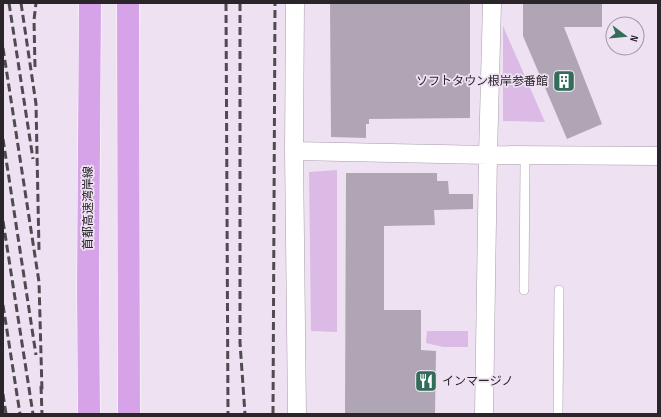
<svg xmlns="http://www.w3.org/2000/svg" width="661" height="417" font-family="'Sofia Sans Condensed','Noto Sans JP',sans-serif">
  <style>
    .green { fill: #dbbae6 }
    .building { fill: #b0a5b4 }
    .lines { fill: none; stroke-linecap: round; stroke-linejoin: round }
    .service-casing { stroke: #a89cac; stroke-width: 10 }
    .minor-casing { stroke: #a89cac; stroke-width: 19 }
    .motorway-casing { stroke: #fff; stroke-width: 23 }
    .service { stroke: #fff; stroke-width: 9 }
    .minor { stroke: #fff; stroke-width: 18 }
    .motorway { stroke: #d6a2e8; stroke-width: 22 }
    .rail { stroke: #504a51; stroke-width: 3; stroke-dasharray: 8 4; stroke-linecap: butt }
    .labels { text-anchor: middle; stroke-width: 3.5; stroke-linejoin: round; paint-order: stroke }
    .poi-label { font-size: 12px; fill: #2a252b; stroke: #eee2f2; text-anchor: end }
    .street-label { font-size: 12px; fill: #2a252b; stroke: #eee2f2 }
  </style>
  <rect width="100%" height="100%" fill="#eee2f2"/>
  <path class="green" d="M503,26L545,122L503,121Z
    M337,170V332L311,331L309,172Z
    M427,331H468V347H443L426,343Z"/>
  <path class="building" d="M330,3H470V118L369,119V124H366V138L331,137Z
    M523,3H602V27H564L602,124L567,139L523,36Z
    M346,173H437V181H448L449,194H473V209L434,210L435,225L384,226V310H421V350L436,351L435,414H345Z"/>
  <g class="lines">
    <g class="service-casing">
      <path id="service" d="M524,290L525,164
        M558,414L559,290"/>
    </g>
    <g class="minor-casing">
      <path id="minor" d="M295,3L294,151L297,414
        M294,151L488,155L658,156
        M484,414L488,155L492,3"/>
    </g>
    <g class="motorway-casing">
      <path id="motorway" d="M128,3L129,414
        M89,414L88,288L90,3"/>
    </g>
    <use href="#service" class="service"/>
    <use href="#minor" class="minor"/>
    <use href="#motorway" class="motorway"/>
    <path class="rail" d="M9,3L33,159
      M21,3L36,104L39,250
      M226,3L228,414
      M240,3V343L245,414
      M3,48L39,282L42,391
      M35,67L34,20L36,3
      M3,139L36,355
      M3,221L33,414
      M3,305L20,414
      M41,386L42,414
      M3,394L6,414
      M273,414L275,3"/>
  </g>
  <defs>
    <g id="building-square" transform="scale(1.15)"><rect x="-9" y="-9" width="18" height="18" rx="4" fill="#316d58" stroke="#eee2f2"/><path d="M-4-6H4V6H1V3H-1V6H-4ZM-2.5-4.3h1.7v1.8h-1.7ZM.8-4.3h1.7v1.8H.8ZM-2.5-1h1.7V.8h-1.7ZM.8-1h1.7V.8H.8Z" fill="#fff"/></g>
    <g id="restaurant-square" transform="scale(1.15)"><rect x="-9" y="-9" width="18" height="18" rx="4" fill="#316d58" stroke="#eee2f2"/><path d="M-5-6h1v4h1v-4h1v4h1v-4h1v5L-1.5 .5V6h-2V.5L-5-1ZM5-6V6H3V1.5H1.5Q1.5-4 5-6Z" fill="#fff"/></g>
  </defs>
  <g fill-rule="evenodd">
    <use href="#building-square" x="564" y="81"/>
    <use href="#restaurant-square" x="426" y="381"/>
  </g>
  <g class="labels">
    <g class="poi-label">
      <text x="548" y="85">ソフトタウン根岸参番館</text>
      <text x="442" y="385" text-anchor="start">インマージノ</text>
    </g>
    <g class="street-label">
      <text transform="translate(88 208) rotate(-90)" y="4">首都高速湾岸線</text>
    </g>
  </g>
  <rect width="661" height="417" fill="none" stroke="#2a252b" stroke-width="8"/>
  <g transform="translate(625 36) rotate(106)"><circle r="19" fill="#eee2f2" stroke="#a096a2"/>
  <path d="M0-3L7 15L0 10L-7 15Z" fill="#316d58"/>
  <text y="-6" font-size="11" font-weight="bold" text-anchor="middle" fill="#2a252b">N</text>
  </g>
</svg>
